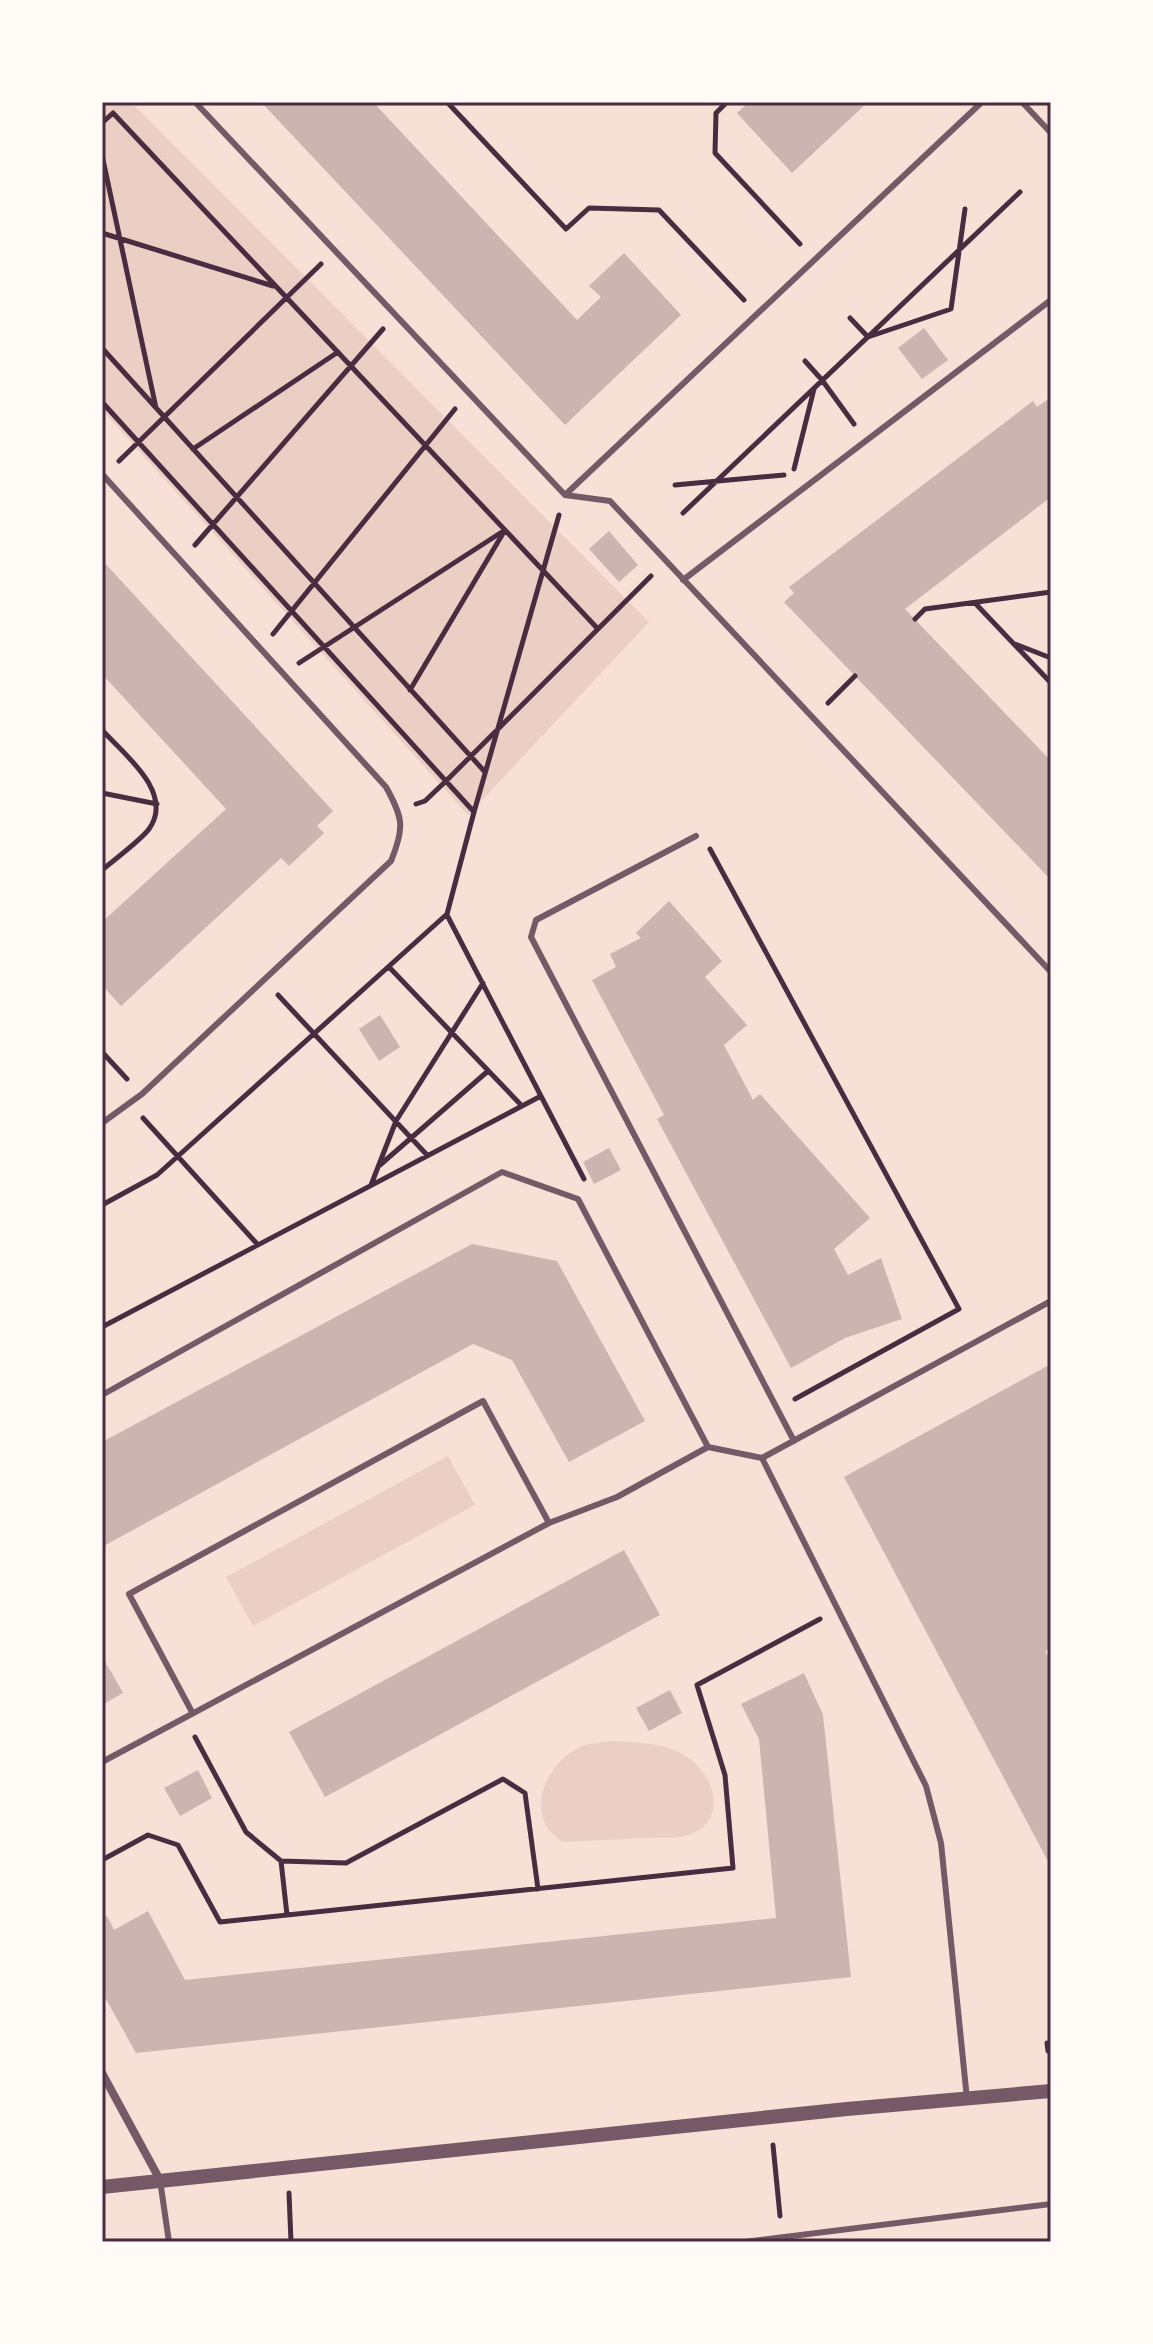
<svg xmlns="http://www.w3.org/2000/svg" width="1153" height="2344" font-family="'IBM Plex Sans',sans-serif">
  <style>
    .green { fill: #ebcfc5 }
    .building { fill: #ccb4b1 }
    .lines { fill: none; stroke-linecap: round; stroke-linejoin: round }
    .path { stroke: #4a2c40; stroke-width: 5 }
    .service { stroke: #755966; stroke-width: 6 }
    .minor { stroke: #755966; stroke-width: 8 }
    .tertiary { stroke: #755966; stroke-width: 14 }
    .neatline { fill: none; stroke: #4a2c40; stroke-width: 3 }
  </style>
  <rect width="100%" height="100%" fill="#f7e1d7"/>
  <path class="green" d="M102,102H118L136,107L649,622L468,815L102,410Z
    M448,1456L475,1505L253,1626L226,1577Z
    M610,1741C637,1743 664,1741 687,1757C717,1777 729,1824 685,1836C674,1839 660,1837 648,1838C620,1839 591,1841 562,1842C557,1837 548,1831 545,1824C532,1795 553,1761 578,1748C587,1743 600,1743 610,1741Z"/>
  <path class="building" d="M261,102H373L577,320L601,297L589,286L624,253L681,315L565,425Z
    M749,102H868L792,173L737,113Z
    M924,328L948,360L922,379L898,348Z
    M1051,397V497L905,609L1051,761V880L784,602L794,593L789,587L1033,401L1037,407Z
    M609,531L638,565L619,582L589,549Z
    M102,560L333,811L317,826L324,833L289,866L281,858L121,1006L102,985V922L226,809L102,674Z
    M669,901L722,961L705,977L747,1025L724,1045L753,1100L760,1094L870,1218L834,1249L848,1275L881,1258L902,1319L845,1338L791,1368L657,1119L664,1115L592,980L616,967L610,954L641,938L636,933Z
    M380,1015L400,1047L379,1061L359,1029Z
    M609,1148L621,1170L594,1184L583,1162Z
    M472,1244L557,1261L645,1421L569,1462L512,1360L473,1344L102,1547V1442Z
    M1051,1364V1648L1045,1651L1051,1662V1867L844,1477Z
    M624,1550L660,1615L325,1797L289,1732Z
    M102,1656L123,1693L102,1705Z
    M804,1673L823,1715L851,1977L136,2053L102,1992V1919L107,1916L114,1930L148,1911L185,1980L776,1918L759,1739L741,1704Z
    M670,1690L682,1713L649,1731L636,1708Z
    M198,1770L212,1798L180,1816L164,1788Z"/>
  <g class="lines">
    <path class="path" d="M447,102L566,229L589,208L659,210L744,300
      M727,102L716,113L715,153L800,244
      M102,123L113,113L598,629L446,781L425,801L416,804
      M102,155L156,408
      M102,233L273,286
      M850,318L868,337L951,309L965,209
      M102,348L485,772
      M805,361L822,380L854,424
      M102,402L474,812L559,515
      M193,449L338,352
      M119,461L321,264
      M794,469L814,389
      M675,485L784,475
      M683,513L1020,192
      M195,545L383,329
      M975,603L1051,683
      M915,619L925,609L1051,592
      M598,629L651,576
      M273,634L455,409
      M1015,644L1051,658
      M299,663L505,530L410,690
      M828,703L855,676
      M102,730C124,754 175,793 149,829C140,841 115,859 102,870
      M102,793L157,804
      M710,849L959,1309L795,1399
      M447,915L584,1179
      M389,967L522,1106
      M278,995L427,1155
      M102,1052L127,1079
      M143,1118L258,1245
      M380,1165L488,1071
      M371,1185L396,1121L483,983
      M102,1205L157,1175L447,914L474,812
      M102,1327L541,1096
      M195,1737L246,1832L281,1861L346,1863L503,1779L525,1793L538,1889
      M102,1860L148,1835L178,1845L220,1922L733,1868L725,1775L697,1685L820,1619
      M281,1861L287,1915
      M1047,2043L1048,2051
      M773,2145L780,2216
      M289,2193L291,2242"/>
    <path class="service" d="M195,102L565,495L982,102
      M1022,102L1051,133
      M102,474L386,787C403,818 405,827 391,861L142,1094L102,1123
      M565,495L610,501L1051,972
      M683,580L1051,300
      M696,836L536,920L531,937L794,1441
      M102,1395L502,1172L578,1199L708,1447L617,1497L549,1523L102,1762
      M708,1447L762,1458L926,1786L941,1843L967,2099
      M762,1458L1051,1301
      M192,1712L129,1594L483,1401L549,1523
      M160,2180L169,2242
      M744,2242L1051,2204"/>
    <path class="minor" d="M102,2073L160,2180"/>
    <path class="tertiary" d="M102,2187L847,2109L1051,2091"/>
  </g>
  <rect width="1153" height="2344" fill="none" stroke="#fffaf5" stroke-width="208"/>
  <rect x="104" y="104" width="945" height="2136" class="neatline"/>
</svg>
